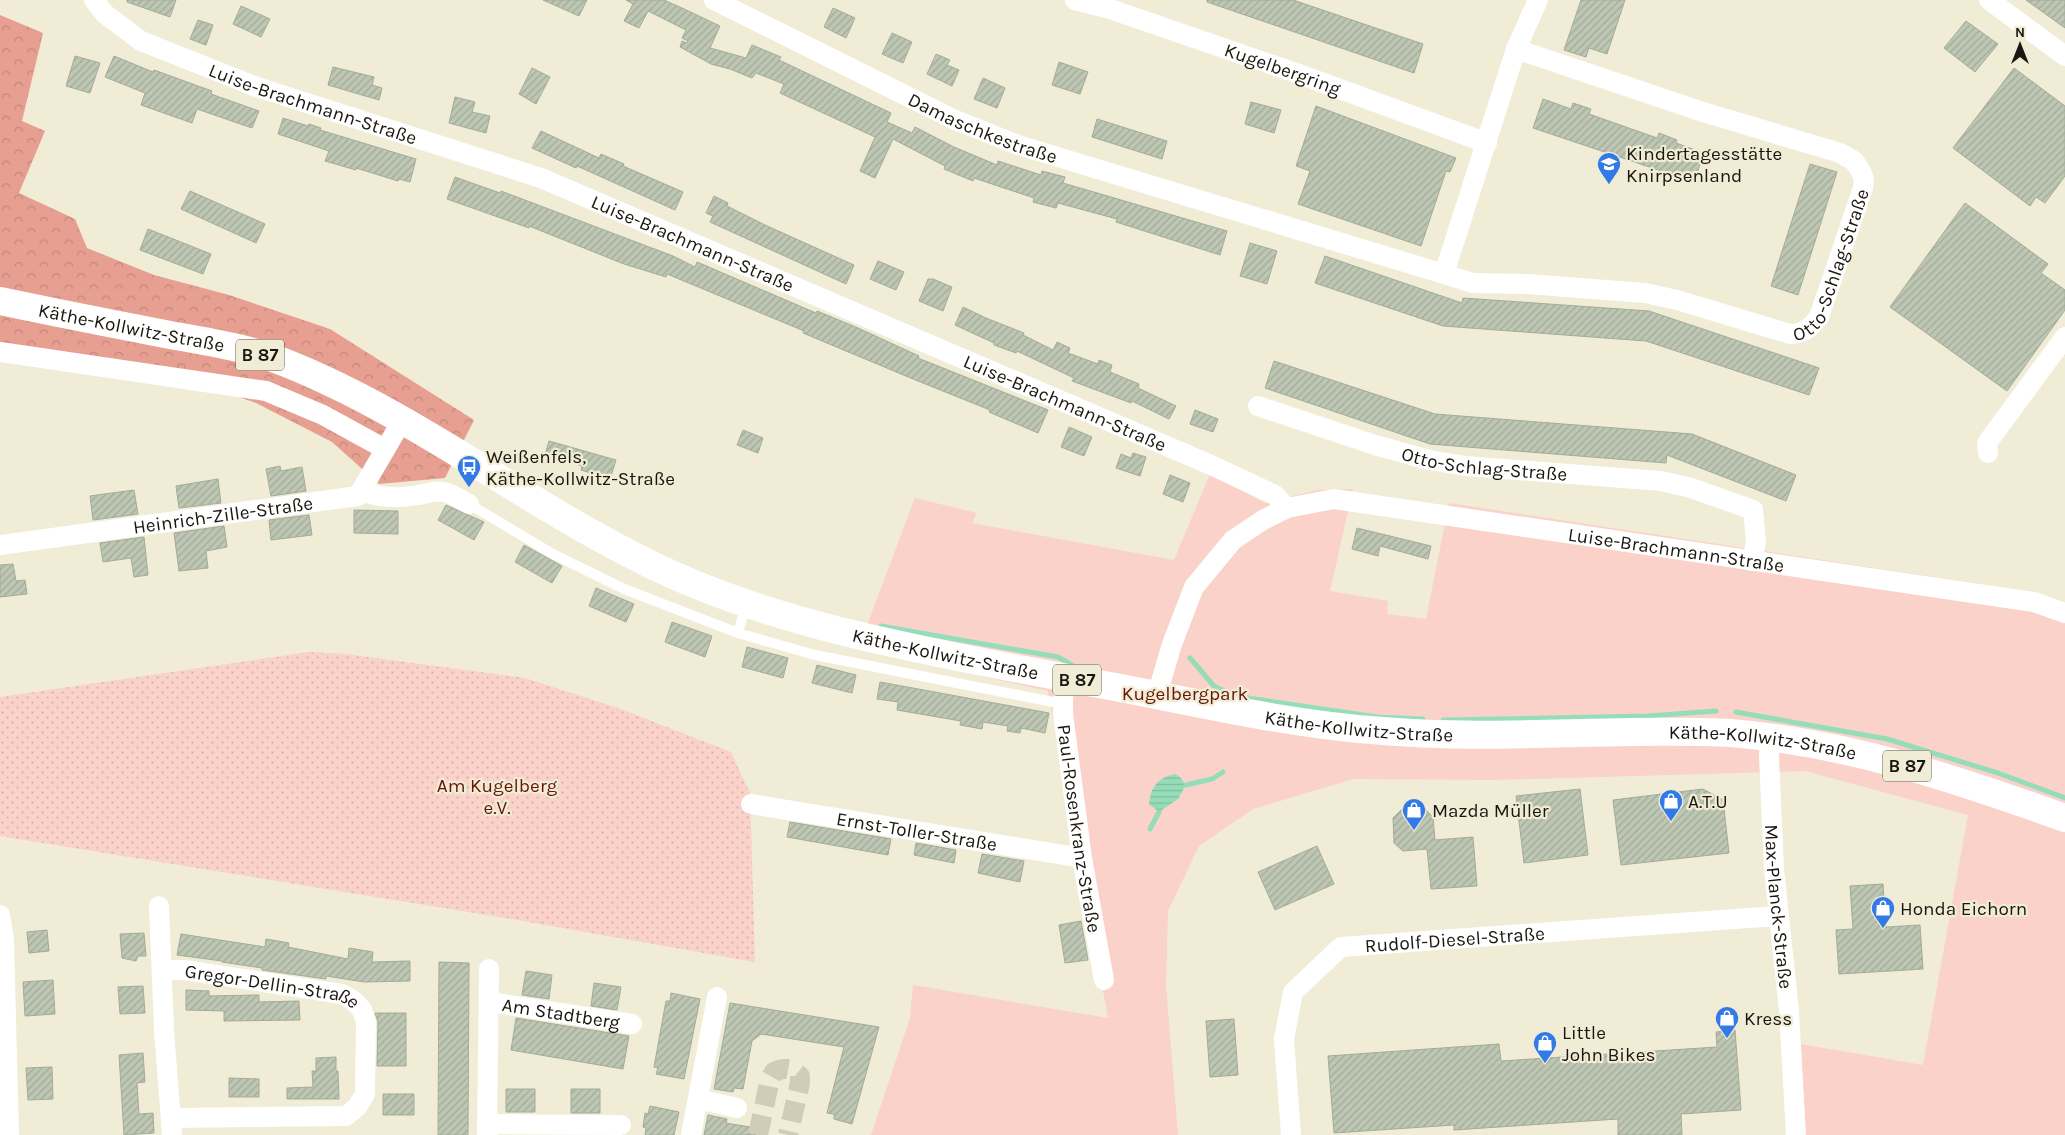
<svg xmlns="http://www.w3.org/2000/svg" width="2065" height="1135" font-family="Karla,sans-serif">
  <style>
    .green { fill: #fad2c9 }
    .forest { fill: url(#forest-crowns) }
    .garden { fill: url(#garden-dots) }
    .water { fill: url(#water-rules) }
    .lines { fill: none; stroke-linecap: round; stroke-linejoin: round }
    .stream { stroke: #95ddb9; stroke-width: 5 }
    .building { fill: url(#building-hatch); stroke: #a2ac99 }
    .street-tunnel { stroke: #d0ccb7; stroke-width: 20; stroke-dasharray: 20 10; stroke-linecap: butt }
    .lane { stroke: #fff; stroke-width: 10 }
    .street { stroke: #fff; stroke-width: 20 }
    .primary { stroke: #fff; stroke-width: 28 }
    .labels { text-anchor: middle; stroke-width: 4.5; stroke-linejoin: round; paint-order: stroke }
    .shield { fill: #f0ecd5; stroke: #5a574a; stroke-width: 1 }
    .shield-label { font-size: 18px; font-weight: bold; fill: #19170f }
    .street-label { font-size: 19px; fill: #19170f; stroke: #f0ecd5 }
    .poi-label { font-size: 19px; fill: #19170f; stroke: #f0ecd5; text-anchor: start }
    .park-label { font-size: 19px; fill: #681507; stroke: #f0ecd5 }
  </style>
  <defs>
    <pattern id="forest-crowns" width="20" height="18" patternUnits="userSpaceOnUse" patternTransform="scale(1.25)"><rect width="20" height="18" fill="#e69f90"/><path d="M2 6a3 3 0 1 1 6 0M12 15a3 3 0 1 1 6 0" fill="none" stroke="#c5887b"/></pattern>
    <pattern id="garden-dots" width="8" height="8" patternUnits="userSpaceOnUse" patternTransform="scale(1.25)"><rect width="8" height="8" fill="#fad2c9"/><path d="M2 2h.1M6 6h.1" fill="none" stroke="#d6b4ab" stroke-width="1.8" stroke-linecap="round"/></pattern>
    <pattern id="water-rules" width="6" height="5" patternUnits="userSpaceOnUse" patternTransform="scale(1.25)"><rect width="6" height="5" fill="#95ddb9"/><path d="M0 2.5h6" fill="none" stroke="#80bd9e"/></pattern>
    <pattern id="building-hatch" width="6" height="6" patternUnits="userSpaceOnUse" patternTransform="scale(1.25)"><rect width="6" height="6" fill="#bdc7b3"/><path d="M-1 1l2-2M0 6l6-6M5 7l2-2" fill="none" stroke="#a2aa99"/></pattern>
  </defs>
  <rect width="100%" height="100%" fill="#f0ecd5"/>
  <path class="green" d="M1210,474L1265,503L1318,490L1353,489L1330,591L1388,601L1387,614L1426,619L1449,503L1973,583L2065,604V1135H1805L1800,1044L1923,1065L1968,815L1805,771L1495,780L1353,779L1253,809L1199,846L1168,911L1166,985L1178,1135H871L910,1018L913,985L1108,1018L1048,691L858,649L915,498L977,513L972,523L1174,560Z"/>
  <path class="forest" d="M0,15L43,33L22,121L45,131L19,193L75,219L87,248L154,275L229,295L330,329L474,420L445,478L379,484L332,442L256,403L180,376L0,349Z"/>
  <path class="garden" d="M309,652L346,654L525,678L618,708L731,752L750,793L755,962L512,919L0,836V697Z"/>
  <path class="water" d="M1175,774L1180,777L1186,785L1178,799L1159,812L1149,804C1151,787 1157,778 1175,774Z"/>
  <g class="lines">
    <path class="stream" d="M881,626L1058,657L1072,665
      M1190,658L1214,686L1235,696
      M1248,698L1377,717L1423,719
      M1736,712L1887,739L1998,773L2065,798
      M1443,720L1648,716L1716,711
      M1186,785L1212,779L1223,772
      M1150,829L1159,812"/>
  </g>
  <path class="building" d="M127,0H176L170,17L127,2Z
    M543,0H587L579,16Z
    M626,0H664L682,8L720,26L710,48L746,58L752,45L781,57L779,60L891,113L887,122L912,133L915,127L954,147L997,165L998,161L1041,175L1042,171L1065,177L1063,183L1227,231L1220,255L1116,222L1117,219L1058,203L1056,208L1033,202L1034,198L974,178L973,181L944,169L945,166L893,139L875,178L860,171L875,137L780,93L784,84L756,73L752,78L730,69L711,64L680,47L682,41L687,43L688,41L682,38L686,30L648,11L639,28L624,21L633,4Z
    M1207,0H1293L1423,44L1414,73L1207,2Z
    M1581,0H1625L1607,54L1589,48L1586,57L1564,50Z
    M2026,0H2065V28Z
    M241,6L270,19L261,37L233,24Z
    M833,8L855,18L846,38L824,27Z
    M198,20L213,25L206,45L190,39Z
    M1966,21L1998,44L1975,72L1944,48Z
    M892,33L912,42L903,63L882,54Z
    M936,54L950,60L947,65L959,70L952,86L927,74Z
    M75,56L100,63L90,93L66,86Z
    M114,56L153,72L154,70L212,91L211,94L259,111L252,128L197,109L192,123L141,105L145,93L105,77Z
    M1059,62L1088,72L1080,94L1052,85Z
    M333,67L374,77L372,85L382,88L379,100L328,85Z
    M532,68L550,77L536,104L519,94Z
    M2014,68L2065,106V176L2045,203L2036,197L2030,206L1953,148Z
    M983,78L1005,88L997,108L974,99Z
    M455,97L475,102L472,112L490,116L486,133L449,123Z
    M1543,99L1571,109L1573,103L1591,109L1589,114L1657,138L1659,133L1677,140L1676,143L1704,153L1694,182L1533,128Z
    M1251,102L1281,110L1274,133L1245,124Z
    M1316,106L1456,158L1450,172L1446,171L1421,246L1298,204L1310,171L1296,166Z
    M283,118L308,126L309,124L321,128L320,130L416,159L410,182L399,179L398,181L356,168V170L325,161L329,151L278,134Z
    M1097,119L1167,141L1162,159L1092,137Z
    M541,131L599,158L601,154L624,164L623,166L683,192L675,210L577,166L576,168L532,148Z
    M1810,164L1837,172L1798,295L1771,286Z
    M455,177L500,193L501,191L673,256L695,267L697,262L816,313L817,311L858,328L919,356L918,358L1048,410L1038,433L989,412L990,410L913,379L803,333L804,331L667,274L666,277L624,264L529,226V228L447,199Z
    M190,191L265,224L256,243L181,209Z
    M714,196L728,203L727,206L765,225L854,265L846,284L710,222L713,216L706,213Z
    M1965,203L2048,264L2041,273L2065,290V310L2007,391L1890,307Z
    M148,229L211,254L203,274L140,250Z
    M1250,243L1277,251L1267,284L1240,276Z
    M1325,256L1462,303L1463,298L1649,311L1819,368L1809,395L1646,341L1443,326L1315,283Z
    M878,261L904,272L896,290L870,279Z
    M928,279H933L952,287L943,311L919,301Z
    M963,307L986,318L1024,333L1023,335L1053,350L1057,342L1070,348L1068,353L1098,364L1099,360L1112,365L1110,372L1139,384L1138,388L1176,406L1169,419L1132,401L1131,403L1072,381L1074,378L1017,351L1016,353L994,345V343L955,325Z
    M1274,361L1435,414L1692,434L1796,475L1786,501L1667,455L1666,463L1430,444L1265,388Z
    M1195,410L1218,419L1213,432L1190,424Z
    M1069,427L1092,437L1084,456L1061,447Z
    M743,430L763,438L758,453L737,445Z
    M549,441L616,460L610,479L581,470L582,466L545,455Z
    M1133,453L1146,457L1140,476L1116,468L1121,454L1131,458Z
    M280,466L281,471L302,467L306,491L271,496L266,469Z
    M1170,475L1190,483L1183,502L1163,494Z
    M218,479L221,503L179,508L176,486Z
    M134,490L138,514L93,520L90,496Z
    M446,505L484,522L474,540L438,520Z
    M354,510L398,511V534L354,533Z
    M309,515L312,535L271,540L269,520Z
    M224,526L227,547L206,551L208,568L179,571L174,533Z
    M1357,528L1431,546L1428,559L1380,546L1378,556L1352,549Z
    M144,537L148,575L134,577L131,558L103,562L100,543Z
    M524,545L562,566L552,583L515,562Z
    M13,564L16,581L25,580L27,594L0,597V565Z
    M596,588L634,604L626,622L589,606Z
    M672,622L712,636L705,657L665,642Z
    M747,647L788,658L783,678L742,667Z
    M817,665L856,675L852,693L812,683Z
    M880,682L1049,713L1045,733L1021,728L1020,733L1007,731L1008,726L983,722L982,729L960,725L961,721L897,710L898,702L877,699Z
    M1580,789L1588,855L1524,863L1516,796Z
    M1703,789L1723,800L1729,853L1621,865L1613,800Z
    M1424,808L1433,817L1435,840L1473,837L1477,886L1431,889L1427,849L1403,851L1394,843L1393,818L1401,810Z
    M790,822L891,839L888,855L787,837Z
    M916,843L956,850L954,863L914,855Z
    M1317,846L1334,884L1275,910L1258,872Z
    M982,854L1024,861L1020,882L978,873Z
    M1883,884L1886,927L1920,925L1923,969L1839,974L1836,930L1853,929L1850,886Z
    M1081,921L1088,960L1065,963L1059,925Z
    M47,930L49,951L29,953L27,932Z
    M144,933L146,956H138L136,961L122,958L120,934Z
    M181,934L265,947L266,939L289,943L288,947L348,959L349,948L373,952L372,962L410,961V981L364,982L326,976V979L262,970V968L222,962V961L177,955Z
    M439,962L469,963L468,1135H438Z
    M526,971L552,975L549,999L522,995Z
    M53,980L55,1014L25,1016L23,982Z
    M594,983L621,987L617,1010L591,1006Z
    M143,986L145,1013L120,1014L118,987Z
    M186,990L209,991V996L259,995V1002L299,1001L300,1020L224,1021V1011L186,1010Z
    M671,993L700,999L684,1079L656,1074L658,1068L654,1067L666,1001H670Z
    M730,1003L879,1027L852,1124L834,1119V1114L827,1113L844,1047L761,1034L752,1041L743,1089L734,1088L733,1092L714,1089Z
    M375,1013H406V1066H377L378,1022Z
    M516,1018L629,1036L623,1069L511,1050Z
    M1234,1019L1238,1075L1210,1077L1206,1021Z
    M1735,1030L1741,1110L1681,1114L1682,1135H1618V1119L1454,1130V1125L1334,1133L1328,1056L1499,1044L1501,1061L1717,1047L1716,1032Z
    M143,1053L145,1082L137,1083L139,1114L153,1113L154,1133L124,1135L119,1055Z
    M336,1057V1071H338L339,1099H287V1088L313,1087L312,1071H316V1058Z
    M52,1067L53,1099L28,1100L26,1068Z
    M229,1078L259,1079V1097H229Z
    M506,1089H535V1112H506Z
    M571,1089H600V1113H571Z
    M383,1094H414V1115H383Z
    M650,1106L679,1112L674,1135H645L646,1128L643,1127L645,1113L648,1114Z
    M708,1115L727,1119L726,1123L756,1128V1135H704Z"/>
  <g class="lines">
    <path class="street-tunnel" d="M758,1135L770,1079L774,1072C784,1067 792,1068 800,1076V1083L788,1135"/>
    <path class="lane" d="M469,504L553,554L624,589L738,633L746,605
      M738,633L815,655L1063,704"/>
    <g class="street">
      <path id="s1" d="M94,0L105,14L141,41L254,86L541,178L1211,465L1275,495L1287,508"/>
      <path id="s2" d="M714,0L953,119L1018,145L1444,274L1516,49L1538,0"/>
      <path id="s3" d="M1075,0L1110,9L1299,74L1487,143"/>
      <path d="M1989,0L2065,56"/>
      <path id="s4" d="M1444,274L1473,283L1527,284L1645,293L1677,300L1790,334C1804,334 1810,328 1819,317L1863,188L1864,179L1861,171L1854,161L1840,153L1703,112L1516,49"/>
      <path d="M0,352L266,391L323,415L385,449"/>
      <path id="s5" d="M1258,406L1375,445L1429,460L1465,466L1661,481L1691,488L1753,510L1756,542L1752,561"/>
      <path d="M1988,453L1987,443L2065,337"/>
      <path d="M361,491C380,498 397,499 418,495C427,494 434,490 444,492C453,494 461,500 469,504"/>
      <path id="s6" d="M0,545L358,496L403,419"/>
      <path id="s7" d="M1067,678L1063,699V714L1082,858L1104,980"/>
      <path id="s8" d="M1157,695L1172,644L1194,587L1233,540L1263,520L1287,508L1334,499L2034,602L2065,613"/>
      <path id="s9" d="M1770,737L1769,756L1774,869L1789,1011L1796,1135"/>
      <path id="s10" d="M751,804L1082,858"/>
      <path d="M159,906L164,1030L172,1135"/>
      <path d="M0,915L4,939L9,1135"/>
      <path id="s11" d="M162,970H184L342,994L354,1001L362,1010L366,1022L365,1094L357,1107L346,1116L172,1118"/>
      <path id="s12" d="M490,1002L632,1024"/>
      <path d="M698,1099L737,1108"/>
      <path d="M487,1124L621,1125"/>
      <path d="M487,1135L489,969"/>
      <path d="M691,1135L717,997"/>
      <path id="s13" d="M1291,1135L1284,1039L1293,992L1341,947L1777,916"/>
    </g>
    <path class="primary" id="s14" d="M0,301C57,313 113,324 170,335C209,342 249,348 286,363C411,413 517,497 636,557C701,591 769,613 840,631C934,654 1031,671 1126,689C1212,706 1296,725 1383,731C1466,738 1549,733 1632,732C1665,732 1697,731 1730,733C1846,742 1956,779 2065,818"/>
  </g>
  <defs>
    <g id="school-pin" transform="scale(1.25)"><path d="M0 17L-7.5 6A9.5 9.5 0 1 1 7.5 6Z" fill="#317ae7" stroke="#f0ecd5"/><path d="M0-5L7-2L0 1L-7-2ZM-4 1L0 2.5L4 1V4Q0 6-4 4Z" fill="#fff"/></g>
    <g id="bus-pin" transform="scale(1.25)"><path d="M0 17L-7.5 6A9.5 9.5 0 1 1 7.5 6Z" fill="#317ae7" stroke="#f0ecd5"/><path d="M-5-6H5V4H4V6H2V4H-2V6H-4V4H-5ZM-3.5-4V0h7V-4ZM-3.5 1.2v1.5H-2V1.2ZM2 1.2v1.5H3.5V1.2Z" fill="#fff"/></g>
    <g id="shop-pin" transform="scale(1.25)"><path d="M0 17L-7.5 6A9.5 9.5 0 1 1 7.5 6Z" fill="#317ae7" stroke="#f0ecd5"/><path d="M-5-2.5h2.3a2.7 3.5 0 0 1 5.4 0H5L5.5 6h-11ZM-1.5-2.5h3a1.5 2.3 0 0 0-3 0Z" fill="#fff"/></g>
  </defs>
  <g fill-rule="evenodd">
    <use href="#school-pin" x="1609" y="164"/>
    <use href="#bus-pin" x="469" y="467"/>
    <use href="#shop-pin" x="1671" y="801"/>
    <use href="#shop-pin" x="1414" y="810"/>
    <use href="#shop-pin" x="1883" y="908"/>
    <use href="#shop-pin" x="1727" y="1018"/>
    <use href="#shop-pin" x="1545" y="1043"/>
  </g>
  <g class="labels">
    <g class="shield">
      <rect x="236" y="339.5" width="48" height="31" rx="4"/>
      <rect x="1053" y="664.5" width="48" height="31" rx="4"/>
      <rect x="1883" y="750.5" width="48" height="31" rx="4"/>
    </g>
    <g class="shield-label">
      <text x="260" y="361">B 87</text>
      <text x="1077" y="686">B 87</text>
      <text x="1907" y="772">B 87</text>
    </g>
    <g class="street-label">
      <text dy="7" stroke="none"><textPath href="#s3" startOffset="219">Kugelbergring</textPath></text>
      <text dy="7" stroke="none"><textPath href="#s1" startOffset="246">Luise-Brachmann-Straße</textPath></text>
      <text dy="7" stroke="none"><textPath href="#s2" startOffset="298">Damaschkestraße</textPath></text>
      <text dy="7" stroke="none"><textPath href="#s1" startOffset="651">Luise-Brachmann-Straße</textPath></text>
      <text dy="7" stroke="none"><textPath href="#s4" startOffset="440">Otto-Schlag-Straße</textPath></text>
      <text dy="7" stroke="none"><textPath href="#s14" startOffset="134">Käthe-Kollwitz-Straße</textPath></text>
      <text dy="7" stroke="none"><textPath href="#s1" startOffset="1056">Luise-Brachmann-Straße</textPath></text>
      <text dy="7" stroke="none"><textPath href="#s5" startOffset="235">Otto-Schlag-Straße</textPath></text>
      <text dy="7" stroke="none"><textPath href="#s6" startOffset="225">Heinrich-Zille-Straße</textPath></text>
      <text dy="7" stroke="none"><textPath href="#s8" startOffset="632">Luise-Brachmann-Straße</textPath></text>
      <text dy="7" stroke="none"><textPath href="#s14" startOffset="1019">Käthe-Kollwitz-Straße</textPath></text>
      <text dy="7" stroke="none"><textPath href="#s14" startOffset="1439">Käthe-Kollwitz-Straße</textPath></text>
      <text dy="7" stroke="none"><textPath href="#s14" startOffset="1844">Käthe-Kollwitz-Straße</textPath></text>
      <text dy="7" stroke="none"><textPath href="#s7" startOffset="152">Paul-Rosenkranz-Straße</textPath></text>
      <text dy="7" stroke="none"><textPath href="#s10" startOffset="168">Ernst-Toller-Straße</textPath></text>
      <text dy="7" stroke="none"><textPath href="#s9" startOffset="170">Max-Planck-Straße</textPath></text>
      <text dy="7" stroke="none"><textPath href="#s13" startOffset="324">Rudolf-Diesel-Straße</textPath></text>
      <text dy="7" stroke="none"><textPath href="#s11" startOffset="112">Gregor-Dellin-Straße</textPath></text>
      <text dy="7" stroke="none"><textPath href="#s12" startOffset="72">Am Stadtberg</textPath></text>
    </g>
    <g class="poi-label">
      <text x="1626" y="160">Kindertagesstätte<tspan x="1626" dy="22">Knirpsenland</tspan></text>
      <text x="486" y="463">Weißenfels,<tspan x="486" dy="22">Käthe-Kollwitz-Straße</tspan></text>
      <text x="1688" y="808">A.T.U</text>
      <text x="1432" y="817">Mazda Müller</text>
      <text x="1900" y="915">Honda Eichorn</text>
      <text x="1744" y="1025">Kress</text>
      <text x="1562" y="1039">Little<tspan x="1562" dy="22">John Bikes</tspan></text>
    </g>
    <g class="park-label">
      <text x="1185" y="700">Kugelbergpark</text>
      <text x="497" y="792">Am Kugelberg<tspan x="497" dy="22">e.V.</tspan></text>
    </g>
  </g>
  <g transform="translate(2020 45)" stroke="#f0ecd5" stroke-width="4" paint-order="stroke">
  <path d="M0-4L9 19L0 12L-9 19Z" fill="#19170f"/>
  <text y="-8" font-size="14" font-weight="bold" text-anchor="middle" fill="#19170f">N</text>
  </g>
</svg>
